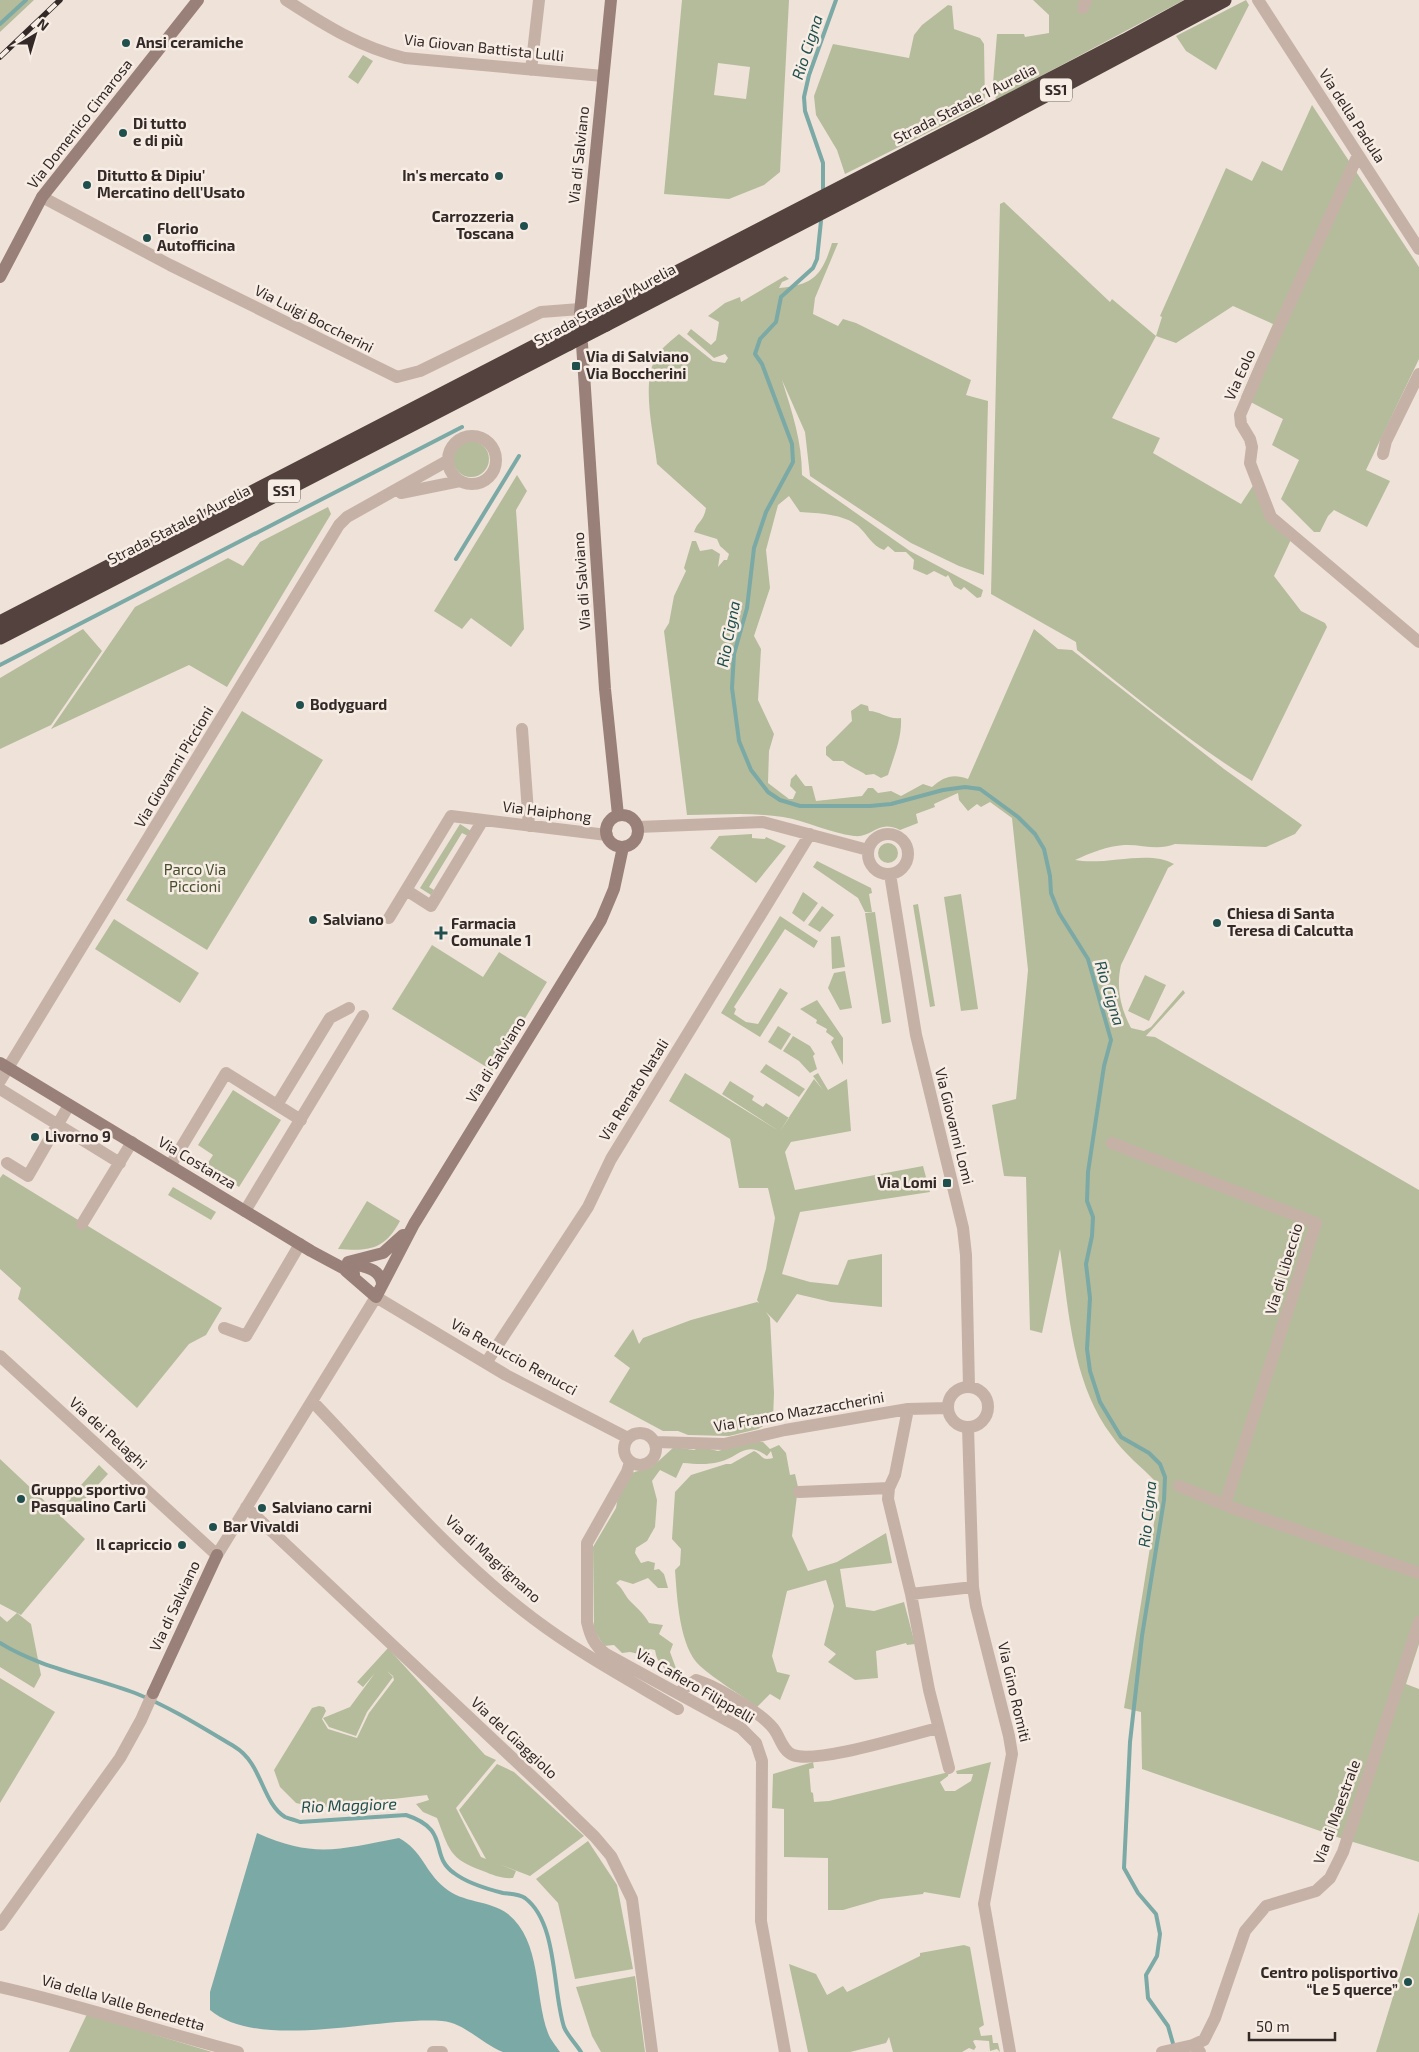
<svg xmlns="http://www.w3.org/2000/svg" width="1419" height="2052" font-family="'Exo 2',sans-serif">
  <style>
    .green { fill: #b5bc9b; fill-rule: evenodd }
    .water { fill: #7ba9a6 }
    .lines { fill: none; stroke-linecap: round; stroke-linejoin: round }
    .stream { stroke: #7ba9a6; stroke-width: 4 }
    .street { stroke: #c6b1a6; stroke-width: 12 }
    .secondary { stroke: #998078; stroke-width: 12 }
    .highway { stroke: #53423e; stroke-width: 15 }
    .rail-casing { stroke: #332927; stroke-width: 5.5 }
    .rail { stroke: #f7ede5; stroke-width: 4; stroke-dasharray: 11; stroke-linecap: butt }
    .highway-bridge { stroke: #53423e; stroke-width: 15 }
    .poi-dot { fill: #20504e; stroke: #f7ede5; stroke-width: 2 }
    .labels { text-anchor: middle; stroke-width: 5; stroke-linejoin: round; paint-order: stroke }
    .shield { fill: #f7ede5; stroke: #6e6460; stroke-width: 1 }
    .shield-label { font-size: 14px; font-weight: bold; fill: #332927 }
    .poi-label { font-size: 15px; font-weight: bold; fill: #332927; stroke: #f7ede5; text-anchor: start }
    .street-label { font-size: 15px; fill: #332927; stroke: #f7ede5 }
    .park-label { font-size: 15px; fill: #464f2c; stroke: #f7ede5 }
    .water-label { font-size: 16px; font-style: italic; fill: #20504e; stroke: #f7ede5 }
  </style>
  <rect width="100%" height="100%" fill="#efe2d9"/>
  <path class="green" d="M0,0H34L0,32Z
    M682,0H789L780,172L764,185L729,199L664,194ZM718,63L750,67L746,99L714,95Z
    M1033,0H1184L996,100L993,83L997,34H1024L1025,37L1049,33V15Z
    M1246,0L1249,5L1216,70L1186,51L1176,36Z
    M948,5L952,6L954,29L980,38L984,44L985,104L845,174L837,150L816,115L814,96L833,44L909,58L914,35L922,25Z
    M363,55L373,61L358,84L348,77Z
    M1312,105L1419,267V359L1366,470L1390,481L1367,527L1334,510L1328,516L1320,532H1314L1281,499L1299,460L1272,445L1283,419L1241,397L1273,324L1233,306L1176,343L1156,336L1112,418L1160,438L1153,453L1241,504L1258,478L1275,515L1294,533L1274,576L1301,611L1325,623L1327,627L1252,781C1191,743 1133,695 1077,650L1076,642L991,594L1000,204L1004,202L1110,302L1112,299L1156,336L1162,317L1160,316L1226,168L1252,181L1262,161L1282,171Z
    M832,243H838L815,298L813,314L838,326L843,319L856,323L971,380L966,395L988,401L984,575L959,566L911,543L810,476L805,432L782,380C792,412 802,441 802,475L910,551L983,590L981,597L977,598L964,587L961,590L954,586L948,575L946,577L934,571L927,575L913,569L914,560L906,552H895L888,546L884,550C871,545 868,535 858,526C844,514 818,513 800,512L789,496L778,505L766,550L770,588L754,636L761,649L758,700L774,734L769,751L768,783L789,799H793L796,792L790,786L791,779L796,774L805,786H812L816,801L862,796L868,788H873L878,793L891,791L901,796L923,784L932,787C943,777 953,773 968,779L1034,629L1058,649L1072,650L1224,769L1302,825L1295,834L1266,847L1175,844C1157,851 1142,844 1124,845C1108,846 1090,853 1075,860C1105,866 1149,849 1174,864L1168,868L1121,965C1116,987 1120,1007 1131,1028L1144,1031L1151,1027L1183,990L1185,993L1146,1036L1155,1037L1419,1190V1644L1406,1684L1419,1689V1862L1340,1838L1142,1769L1141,1712L1124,1708L1159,1492L1157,1483C1143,1468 1124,1454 1112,1436C1072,1383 1069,1312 1060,1249L1042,1333L1030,1330L1026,1177L1004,1176L992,1105L1016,1099L1028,970L1012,818L990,802L981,807L977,804L968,811L959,800L958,793L934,804L935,807L916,814L918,823L900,830C877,819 874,838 854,836C830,833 807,821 783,817C751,812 719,815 687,815L664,631L669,623L674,596L686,571L684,568L692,541H696L700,551L712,549L720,554L718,567L724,560H727L729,554L720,546L717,539L694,532C697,522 704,521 706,508L657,464C654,434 640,382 657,356C662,347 672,340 679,334L713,361L725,363L728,358L725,354L714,358L687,334L691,329L711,345L716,340L719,322L708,316L725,303L740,297L741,302L785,276L789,279L782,282L779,288C814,285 822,275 832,243Z
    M453 459a18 18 0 1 1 36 0a18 18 0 1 1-36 0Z
    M517,475L527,491L516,510L524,629L511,647L471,618L462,629L434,611Z
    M328,507L331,514L227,687L189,665L51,729L135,607L228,558L243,566L260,542Z
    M83,629L102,651L51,725L0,749V678Z
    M861,704L868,706L869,711C880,711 889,720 901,718C902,738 894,756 888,775L881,778L874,774L866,775C858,769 851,768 843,761H833L826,755V747L852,721L851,711Z
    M242,711L323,760L207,950L126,900Z
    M460,824L471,831L468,836L462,833L429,887L434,890L431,895L420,888Z
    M752,834V838L765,839L766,837L786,846L756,883L710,848L719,836Z
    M878 853a10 10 0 1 1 20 0a10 10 0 1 1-20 0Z
    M817,861L871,888L872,893L869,894L872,912H865L858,898L813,867Z
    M803,892L818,903L804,922L792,913Z
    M961,894L978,1009L961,1011L944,897Z
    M918,904L935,1006L930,1007L913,905Z
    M822,906L834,915L820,932L808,925Z
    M875,912L891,1022L882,1024L865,913Z
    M780,916L818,941L814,948L785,929L734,1007L736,1009L734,1014L746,1022L758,1024L780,988L788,993L760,1037L721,1013Z
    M114,919L199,973L180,1003L95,949Z
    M840,936L845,967L832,969L831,937Z
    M432,945L483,977L499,952L547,982L493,1071L392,1009Z
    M845,971L852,1008L840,1010L828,988L834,973Z
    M1145,975L1166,985L1149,1021L1128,1011Z
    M817,1000L843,1038V1065L831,1042L834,1038L826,1032L827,1029L816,1023L817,1020L800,1009Z
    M778,1026L791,1034L781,1050L768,1042Z
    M793,1036L810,1046L815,1054L813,1056L817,1069L810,1073L799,1061L783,1051Z
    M766,1064L805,1089L799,1097L760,1072Z
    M685,1073L779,1131L722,1094L730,1081L754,1096L752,1100L763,1107L766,1103L789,1118L780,1131L814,1079L823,1090L813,1076L818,1073L828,1090L847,1079L851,1131L791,1142L785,1152L795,1190L923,1166L930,1192L800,1212L782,1274L810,1282L838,1285L848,1260L882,1254V1307L831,1302L797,1294L777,1323L766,1312L770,1318L774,1393L773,1420L758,1429L729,1436L688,1435L678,1431H663L609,1402L630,1368L614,1356L633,1329L639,1344L643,1338L691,1320L757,1302L759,1303L757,1300L766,1269L775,1218L768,1188H739L730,1139L669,1101Z
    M233,1090L281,1120L239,1187L206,1166L213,1155L198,1145Z
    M3,1174L222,1308L206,1335L189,1344L137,1408L18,1299L21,1288L0,1269V1178Z
    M173,1187L216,1212L211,1220L168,1195Z
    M367,1201L400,1221C384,1251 368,1251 338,1249Z
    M748,1442H763L770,1449L779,1445L786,1453L790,1475L795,1474L798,1487L792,1536L808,1571L837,1562L886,1533L892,1563L840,1569L846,1607L874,1611L904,1602L915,1644L907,1645L906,1643L876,1651L878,1678L855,1680L828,1662L836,1654L824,1645L834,1606L826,1580L787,1591L772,1656L777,1672L790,1675L780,1700L770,1694L757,1707C738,1693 717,1681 700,1666C679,1647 677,1596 675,1570L680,1565L681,1549L672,1539L675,1492L691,1475L726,1464H731L754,1451C764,1456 761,1461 773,1458L771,1451L767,1456C745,1440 740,1457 719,1462C707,1465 696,1464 683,1463L676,1478L660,1470L652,1481L657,1500L655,1527L647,1541L636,1548L635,1553L641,1563L648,1561L655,1563L654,1570L659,1569L664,1574L668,1588H658L648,1578L633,1584L620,1580L616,1583C625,1591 624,1595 631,1602C638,1609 644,1614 649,1623L663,1625L659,1634L673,1644L670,1652L677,1671L675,1675H670C662,1665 657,1663 655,1650L650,1649L639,1654L630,1652L622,1653L614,1645L604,1646L594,1630L593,1547L616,1508L618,1496L631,1473L652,1467L674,1447L694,1450L701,1447L718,1451Z
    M0,1459L85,1539L21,1615L0,1604Z
    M99,1465L108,1474L73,1512L64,1504Z
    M17,1613L31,1624L41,1675L34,1688L0,1667V1616L7,1622Z
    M388,1648L485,1755L496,1760L456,1808L481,1857L486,1859L459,1810L497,1764L514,1772L584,1836L530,1876L499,1864L516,1871L513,1878C502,1879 493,1875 483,1871C449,1859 449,1849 437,1818L423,1812L416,1804L429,1800L427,1795L317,1808L296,1803L280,1787L274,1770L312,1708L319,1706L324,1707L326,1711L322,1719L328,1729L357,1738L369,1713L394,1680L393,1676L387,1671L393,1677L367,1712L356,1736L329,1727L323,1718L350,1707L375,1673L363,1687L357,1682Z
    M0,1678L55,1712L0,1803Z
    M813,1762L814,1768L809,1769L811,1792L813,1793L814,1802L829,1801L949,1772L948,1776L940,1782L945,1791H955L971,1781L973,1774H957L956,1771L991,1762L960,1898L924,1892L923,1894L881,1899L843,1910H828V1858L784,1857V1809L772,1808L773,1774Z
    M588,1841L617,1885L633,1969L575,1979L558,1903L536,1879Z
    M1419,1912V2052H1376Z
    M964,1945L970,1947L984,2025L979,2028L981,2036L992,2035L993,2043H998L1000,2052L997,2049L990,2051L989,2041L975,2040L973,2041L976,2047L974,2050L969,2048L962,2052H893L889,2037L886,2043L850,2052H808L789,1964L816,1974L827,1995L843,1986L847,1992L920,1956V1953Z
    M635,1976L645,2052H601L592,2036L576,1987Z
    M87,2014L212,2052H69Z"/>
  <path class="water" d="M257,1833C315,1859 340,1849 399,1838C423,1851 424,1871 445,1888C462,1903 490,1900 508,1914C542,1942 534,1995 548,2033C550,2039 556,2046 560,2052C547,2052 513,2052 503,2052C482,2044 465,2023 442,2021C379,2016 260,2052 210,2010V1992Z"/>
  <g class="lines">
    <path class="stream" d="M0,24L26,0
      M823,189V163L805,111L804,97L809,75L836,0
      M821,221L817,259L813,268L781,297L776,322L760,339L755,354L762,364L792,444L793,462L766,512L754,548L747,608L734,654L732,688L739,741L751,770L768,792L780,800L800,806H870L891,804L943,790L965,787L980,789L1018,817L1035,834L1044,849L1050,876L1051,893L1059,913L1088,959L1111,1040L1104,1066L1088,1172L1087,1201L1093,1217L1092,1236L1086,1264L1090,1298L1087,1349L1090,1371L1100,1402L1121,1437L1149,1453L1160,1464L1165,1477L1164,1500L1142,1636L1130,1742L1124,1868L1138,1893L1156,1914L1160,1934L1157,1956L1146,1975L1148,1998L1168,2026L1174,2047
      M456,559L519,456
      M0,665L462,427
      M0,1643C40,1668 90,1676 135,1693C170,1707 203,1728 235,1747C262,1763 262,1803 285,1817C290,1819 295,1820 300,1822L406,1815C452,1830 428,1855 454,1873C467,1883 487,1889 503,1893C510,1894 519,1894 525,1898C558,1923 552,1989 564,2027C567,2035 576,2044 581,2052"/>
    <path class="street" d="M286,0C323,24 361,48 405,58L603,76
      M1258,0L1419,249
      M1083,8L1086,0
      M531,70L539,0
      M1358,155L1262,364L1240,415L1241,424L1250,439L1252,447L1250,463L1271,517L1419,642
      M42,197L170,265L397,377L420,371L541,312L580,309
      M448 460a24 24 0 1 1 48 0a24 24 0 1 1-48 0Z
      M1383,454L1386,441L1419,374
      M401,493L460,481
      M522,729L529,826
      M638,827L763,822L868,850
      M868 854a20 20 0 1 1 40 0a20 20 0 1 1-40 0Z
      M890,874L916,1035L963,1228L966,1255L969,1387
      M406,890L431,906L483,820
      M389,918L451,816L607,835
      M0,1081L339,525L347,517L447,461
      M0,1089L120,1163
      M277,1105L330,1018L349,1008
      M1112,1143L1316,1223L1225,1504
      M7,1163L28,1176L69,1105
      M170,1166L226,1073L301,1120
      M245,1211L363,1016
      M82,1224L132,1142
      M224,1328L246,1336L300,1244
      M0,1356L217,1555L376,1297L506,1375L628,1438
      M486,1363L588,1207L611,1159L810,834
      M948 1407a20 20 0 1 1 40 0a20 20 0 1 1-40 0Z
      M312,1401C383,1475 451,1557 534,1619C579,1653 629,1680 678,1709
      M908,1409L895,1475L889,1488L888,1499L911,1594
      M968,1427L973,1587L976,1606L1009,1736L1012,1754L984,1904L1010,2052
      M624 1449a16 16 0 1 1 32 0a16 16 0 1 1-32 0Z
      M655,1442L724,1444L785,1430L908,1409L948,1408
      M630,1462L627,1472L587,1543V1622C590,1635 594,1646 606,1654L741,1728L756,1743L762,1761L761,1921L785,2052
      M1179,1486L1233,1508L1419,1573
      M799,1492L889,1488
      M246,1507L556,1799L595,1837L611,1856L632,1899L652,2052
      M678,1693L696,1680C716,1686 760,1712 773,1728C780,1736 782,1751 793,1755C817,1764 909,1735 938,1728
      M949,1768L929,1690L911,1594L973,1587
      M0,1925L120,1758L141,1720L153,1693
      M0,1987C80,2005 158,2031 238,2052
      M1193,2045L1204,2040L1215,2018L1245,1931L1266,1906L1316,1891L1330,1878L1343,1852L1419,1622
      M433,2052H442
      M1162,2052L1193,2045L1200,2052"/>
    <path class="secondary" d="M0,277L42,197L198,0
      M580,313L611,0
      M582,344L605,689L618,815
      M606 831a16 16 0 1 1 32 0a16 16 0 1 1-32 0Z
      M0,1063L311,1251L354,1274
      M348,1262L383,1253L403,1235
      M350,1263C363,1267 381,1268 382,1284
      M346,1271L376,1297L414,1224L601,920L614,889L623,847
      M153,1693L217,1555"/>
    <path class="highway" d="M601,312L1125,41L1200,0
      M606,324L980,130L1224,0
      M0,623L563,332
      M0,637L569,343"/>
    <g class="rail-casing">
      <path id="rail" d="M0,57L60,0"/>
    </g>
    <use href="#rail" class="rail"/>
    <path class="highway-bridge" d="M563,332L601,312
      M569,343L606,324"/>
  </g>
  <g class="poi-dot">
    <circle cx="126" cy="43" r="5"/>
    <circle cx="123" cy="133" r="5"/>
    <circle cx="499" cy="176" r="5"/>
    <circle cx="87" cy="185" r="5"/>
    <circle cx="524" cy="226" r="5"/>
    <circle cx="147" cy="238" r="5"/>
    <rect x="571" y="361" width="10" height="10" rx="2.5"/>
    <circle cx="300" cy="705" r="5"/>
    <circle cx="313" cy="920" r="5"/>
    <circle cx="1217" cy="923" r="5"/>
    <path d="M438.5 925.5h5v5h5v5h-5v5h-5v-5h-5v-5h5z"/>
    <circle cx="35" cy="1137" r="5"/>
    <rect x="942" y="1178" width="10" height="10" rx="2.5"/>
    <circle cx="21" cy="1499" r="5"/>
    <circle cx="262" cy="1508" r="5"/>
    <circle cx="213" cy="1527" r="5"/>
    <circle cx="182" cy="1545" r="5"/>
    <circle cx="1408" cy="1982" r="5"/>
  </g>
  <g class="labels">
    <g class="shield">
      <rect x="1040" y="78.5" width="32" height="23" rx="4"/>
      <rect x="268" y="479.5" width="32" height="23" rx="4"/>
    </g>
    <g class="shield-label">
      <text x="1056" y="95">SS1</text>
      <text x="284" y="496">SS1</text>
    </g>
    <g class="poi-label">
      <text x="136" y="48">Ansi ceramiche</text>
      <text x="133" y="129">Di tutto<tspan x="133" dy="17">e di più</tspan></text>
      <text x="97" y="181">Ditutto &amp; Dipiu'<tspan x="97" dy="17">Mercatino dell'Usato</tspan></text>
      <text x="489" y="181" text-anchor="end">In's mercato</text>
      <text x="514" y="222" text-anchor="end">Carrozzeria<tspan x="514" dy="17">Toscana</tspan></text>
      <text x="157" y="234">Florio<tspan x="157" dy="17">Autofficina</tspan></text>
      <text x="586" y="362">Via di Salviano<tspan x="586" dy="17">Via Boccherini</tspan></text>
      <text x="310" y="710">Bodyguard</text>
      <text x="1227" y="919">Chiesa di Santa<tspan x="1227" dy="17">Teresa di Calcutta</tspan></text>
      <text x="323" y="925">Salviano</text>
      <text x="451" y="929">Farmacia<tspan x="451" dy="17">Comunale 1</tspan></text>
      <text x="45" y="1142">Livorno 9</text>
      <text x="937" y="1188" text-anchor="end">Via Lomi</text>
      <text x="31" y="1495">Gruppo sportivo<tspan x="31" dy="17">Pasqualino Carli</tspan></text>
      <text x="272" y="1513">Salviano carni</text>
      <text x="223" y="1532">Bar Vivaldi</text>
      <text x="172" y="1550" text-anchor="end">Il capriccio</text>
      <text x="1398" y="1978" text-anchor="end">Centro polisportivo<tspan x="1398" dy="17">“Le 5 querce”</tspan></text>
    </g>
    <g class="street-label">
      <text transform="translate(484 48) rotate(6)" y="5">Via Giovan Battista Lulli</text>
      <text transform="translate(965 104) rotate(-27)" y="5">Strada Statale 1 Aurelia</text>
      <text transform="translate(1352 116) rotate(57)" y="5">Via della Padula</text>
      <text transform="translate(80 124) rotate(-52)" y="5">Via Domenico Cimarosa</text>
      <text transform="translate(579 155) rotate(-84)" y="5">Via di Salviano</text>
      <text transform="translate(605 305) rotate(-28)" y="5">Strada Statale 1 Aurelia</text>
      <text transform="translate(314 319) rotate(27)" y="5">Via Luigi Boccherini</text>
      <text transform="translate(1240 375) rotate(-66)" y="5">Via Eolo</text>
      <text transform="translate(179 525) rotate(-27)" y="5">Strada Statale 1 Aurelia</text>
      <text transform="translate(582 581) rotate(-94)" y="5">Via di Salviano</text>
      <text transform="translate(174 767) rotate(-59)" y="5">Via Giovanni Piccioni</text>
      <text transform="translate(547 812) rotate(7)" y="5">Via Haiphong</text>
      <text transform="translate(496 1060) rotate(-58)" y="5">Via di Salviano</text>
      <text transform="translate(634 1090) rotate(-58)" y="5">Via Renato Natali</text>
      <text transform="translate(954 1126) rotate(76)" y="5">Via Giovanni Lomi</text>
      <text transform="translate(197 1163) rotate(31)" y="5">Via Costanza</text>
      <text transform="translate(1284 1269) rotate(-73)" y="5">Via di Libeccio</text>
      <text transform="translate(514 1357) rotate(29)" y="5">Via Renuccio Renucci</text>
      <text transform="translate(799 1412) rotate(-10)" y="5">Via Franco Mazzaccherini</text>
      <text transform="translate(108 1433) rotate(42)" y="5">Via dei Pelaghi</text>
      <text transform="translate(493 1559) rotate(42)" y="5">Via di Magrignano</text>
      <text transform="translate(175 1606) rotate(-65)" y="5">Via di Salviano</text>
      <text transform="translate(695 1686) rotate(30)" y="5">Via Cafiero Filippelli</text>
      <text transform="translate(1014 1692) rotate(77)" y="5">Via Gino Romiti</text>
      <text transform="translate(514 1738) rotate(43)" y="5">Via del Giaggiolo</text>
      <text transform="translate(1337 1812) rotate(-70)" y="5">Via di Maestrale</text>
      <text transform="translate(123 2003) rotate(16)" y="5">Via della Valle Benedetta</text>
    </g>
    <g class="park-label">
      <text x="195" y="875">Parco Via<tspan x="195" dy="17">Piccioni</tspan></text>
    </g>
    <g class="water-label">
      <text transform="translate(807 47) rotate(-72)" y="6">Rio Cigna</text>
      <text transform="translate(728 634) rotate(-79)" y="6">Rio Cigna</text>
      <text transform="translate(1110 993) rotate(73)" y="6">Rio Cigna</text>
      <text transform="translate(1147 1514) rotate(-84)" y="6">Rio Cigna</text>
      <text transform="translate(349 1805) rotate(-2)" y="6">Rio Maggiore</text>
    </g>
  </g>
  <g transform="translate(35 35) rotate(38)" stroke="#f7ede5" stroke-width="4" paint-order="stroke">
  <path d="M0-4L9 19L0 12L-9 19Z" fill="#332927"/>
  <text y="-8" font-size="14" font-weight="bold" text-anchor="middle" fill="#332927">N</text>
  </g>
  <path d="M1249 2032v8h86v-8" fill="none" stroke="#332927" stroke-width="2.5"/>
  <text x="1256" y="2032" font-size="15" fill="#332927" stroke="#f7ede5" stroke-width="4" paint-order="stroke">50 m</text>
</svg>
